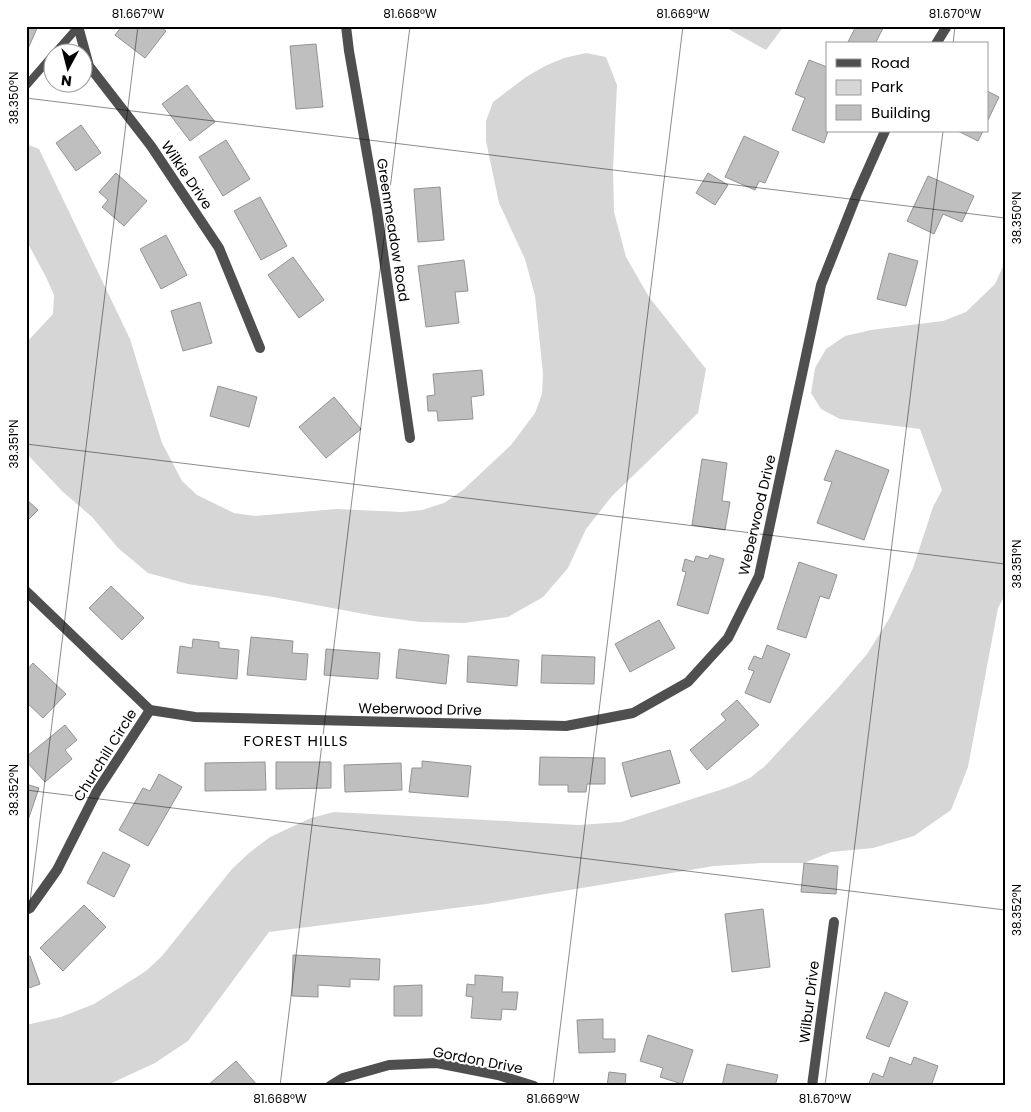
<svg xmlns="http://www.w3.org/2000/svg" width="1031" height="1112" font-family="Poppins,sans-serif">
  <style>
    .green { fill: #d6d6d6 }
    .building { fill: #bfbfbf; stroke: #939393 }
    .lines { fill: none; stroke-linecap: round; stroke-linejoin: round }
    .service { stroke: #4f4f4f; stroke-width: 8 }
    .minor { stroke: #4f4f4f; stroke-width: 10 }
    .tertiary { stroke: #4f4f4f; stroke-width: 10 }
    .ticks { fill: none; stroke: #000; stroke-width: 1; stroke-opacity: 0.45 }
    .labels { text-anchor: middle; stroke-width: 4; stroke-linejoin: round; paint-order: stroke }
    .street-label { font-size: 14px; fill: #000; stroke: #fff }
    .neighbourhood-label { font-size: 15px; letter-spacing: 1px; fill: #000; stroke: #fff }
    .neatline { fill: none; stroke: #000; stroke-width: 2 }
    .ticks-label { font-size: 12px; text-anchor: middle; fill: #000 }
  </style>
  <rect width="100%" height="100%" fill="#fff"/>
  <path class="green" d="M723,26H784L766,50Z
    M586,53L606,57L617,85L613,169L614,212L626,257L649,297L706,369L698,413L612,496L586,529L568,568L543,597L508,617L464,623L420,622L375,616L273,597L188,584L148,573L118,548L92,517L62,491L26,453V343L53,314L54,295L46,277L26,240V144L39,149L130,339L162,443L182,481L197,495L234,513L255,516L336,509L402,512L422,510L444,503L463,490L511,445L535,413L542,394L543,374L535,296L525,259L499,203L486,141V121L493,102L526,77L545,66L564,58Z
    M1005,262V595L998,608L968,767L951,810L914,836L873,848L831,852L804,863H762L714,866L486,904L269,932L188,1041L155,1063L114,1082L101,1086H26V1025L61,1017L94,1004L146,971L162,956L232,869L249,853L270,837L311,818L334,812L579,825L621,822L729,787L750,778L765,766L837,689L867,654L889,619L913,568L933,507L942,490L920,429L840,419L821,409L811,393L815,368L826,349L845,336L871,330L943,321L966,312L995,284Z"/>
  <path class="building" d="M26,26H38L27,51L26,50Z
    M122,26H159L166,31L145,58L115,35Z
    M856,26H884L875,44H847Z
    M316,44L323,107L296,109L290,46Z
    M809,60L827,67L828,131L824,143L792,130L805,98L795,94Z
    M187,85L215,122L190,141L162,104Z
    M987,91L999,97L987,122Z
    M81,125L101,153L76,171L56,143Z
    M958,131H983L978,141Z
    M744,136L779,152L765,183L759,181L755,190L725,177Z
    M226,140L250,179L223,196L199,157Z
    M116,173L147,201L124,226L102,207L108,200L99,192Z
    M708,173L728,185L715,205L696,193Z
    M928,176L974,196L962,222L943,214L934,234L907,221Z
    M440,187L444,240L418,242L414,189Z
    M260,197L287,246L261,260L234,211Z
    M166,235L187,275L161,289L140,249Z
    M889,253L918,261L906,306L877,299Z
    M293,257L324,300L299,318L268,275Z
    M464,260L468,291L455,292L459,323L426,327L418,266Z
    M200,302L212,343L183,351L171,311Z
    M482,370L484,395L471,397L473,419L438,421L437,411H428L427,396L435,395L433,374Z
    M218,386L257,397L249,427L210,416Z
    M334,397L361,429L326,458L299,427Z
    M836,450L889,470L864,540L817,523L832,482L824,480Z
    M702,459L727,463L722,501L730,502L725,530L692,525Z
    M26,499L38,510L26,522Z
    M710,555L724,559L708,614L677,605L686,572L682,571L685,559L694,562L696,556L708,559Z
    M799,562L837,575L829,599L820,596L806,638L777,629Z
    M111,586L144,618L122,640L89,608Z
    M659,620L675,648L630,672L615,644Z
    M251,637L293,641L292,653L308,654L306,680L247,675Z
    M193,639L219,642V648L239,650L237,679L177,673L180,646L192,648Z
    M767,645L790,654L770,703L745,693L754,671L748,669L754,656L762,659Z
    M326,649L380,653L378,679L324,675Z
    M399,649L449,655L446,684L396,678Z
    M542,655L595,657L594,684L541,683Z
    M468,656L519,660L517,686L467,682Z
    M33,663L66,694L43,718L26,702V671Z
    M737,700L759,725L707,770L690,750L726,720L721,714Z
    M65,725L77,740L65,750L72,759L45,782L26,761V757Z
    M670,750L680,783L631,797L622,763Z
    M540,757L605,758V784H587L586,792H568V785H539Z
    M422,761L471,766L468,797L409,792L412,768H422Z
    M265,762L266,790L205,791V763Z
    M276,762H331V788L276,789Z
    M401,763L402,790L345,792L344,765Z
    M159,774L182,787L148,846L119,830L143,788L150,791Z
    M26,784L39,788L26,826Z
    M103,852L130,865L114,897L87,883Z
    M804,863L838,866L836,894L801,892Z
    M84,905L106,927L63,971L40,948Z
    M763,909L770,967L732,972L725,914Z
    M293,955L380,959L379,980L350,979V987L318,985V997L292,996Z
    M30,956L40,984L26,989V957Z
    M475,975L503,977L502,992H518L516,1010L502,1009L501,1020L471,1018L473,997L466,996L467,984L475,985Z
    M422,985V1016H394V986Z
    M885,992L908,1002L889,1047L866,1038Z
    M603,1019V1039H615V1052L579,1053L577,1020Z
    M648,1035L693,1050L682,1084L660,1077L663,1068L640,1061Z
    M890,1057L911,1065L914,1057L938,1066L931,1086H868L873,1073L883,1077Z
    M236,1061L258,1086H207Z
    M727,1064L778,1075L775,1086H722Z
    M609,1072L626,1074L625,1086H607Z"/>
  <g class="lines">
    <path class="service" d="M56,52L78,27
      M26,86L52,56"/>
    <path class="minor" d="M78,26L89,66L151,146L219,248L260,348
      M346,26L349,51L377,211L410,438
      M26,910L30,908L57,870L97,791L150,710
      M812,1086L834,922"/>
    <path class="tertiary" d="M936,44L947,26
      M26,591L150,710L195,717L566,726L633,713L688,682L728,638L759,576L821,285L857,194L885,131
      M330,1086L343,1078L389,1065L437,1063L498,1075L534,1086"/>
  </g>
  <path class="ticks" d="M953,44L955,26M26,98L1005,218M26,444L1005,564M26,790L1005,910M26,934L138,26M280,1086L410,26M553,1086L683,26M825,1086L943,131"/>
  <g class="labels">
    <g class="street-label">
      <text transform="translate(187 175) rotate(56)" y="5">Wilkie Drive</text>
      <text transform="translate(393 230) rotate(81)" y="5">Greenmeadow Road</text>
      <text transform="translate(757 515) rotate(-77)" y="5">Weberwood Drive</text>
      <text transform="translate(420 709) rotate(1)" y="5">Weberwood Drive</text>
      <text transform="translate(105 755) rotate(-58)" y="5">Churchill Circle</text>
      <text transform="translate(809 1002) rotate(-83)" y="5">Wilbur Drive</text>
      <text transform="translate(478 1060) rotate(11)" y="5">Gordon Drive</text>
    </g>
    <g class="neighbourhood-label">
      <text x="296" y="746">FOREST HILLS</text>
    </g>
  </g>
  <rect width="1031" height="1112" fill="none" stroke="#ffffff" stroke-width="55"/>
  <rect x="826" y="42" width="162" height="90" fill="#ffffff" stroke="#999999"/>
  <rect x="836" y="59" width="25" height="8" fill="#4f4f4f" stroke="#999999"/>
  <text x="871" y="68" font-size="15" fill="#000000">Road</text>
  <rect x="836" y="80" width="25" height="15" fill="#d6d6d6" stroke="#999999"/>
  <text x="871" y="92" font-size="15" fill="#000000">Park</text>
  <rect x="836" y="105" width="25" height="15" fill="#bfbfbf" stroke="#999999"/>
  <text x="871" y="118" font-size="15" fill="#000000">Building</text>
  <g transform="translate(68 68) rotate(187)"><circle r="24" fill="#ffffff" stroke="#999999"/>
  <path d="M0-4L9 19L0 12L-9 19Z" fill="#000000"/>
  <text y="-8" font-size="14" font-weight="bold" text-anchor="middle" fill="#000000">N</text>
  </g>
  <rect x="28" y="28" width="976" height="1056" class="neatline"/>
  <g class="ticks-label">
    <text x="138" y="18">81.667°W</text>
    <text x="410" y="18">81.668°W</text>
    <text x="683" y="18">81.669°W</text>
    <text x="955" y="18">81.670°W</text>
    <text transform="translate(14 98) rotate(-90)" y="4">38.350°N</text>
    <text transform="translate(1017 218) rotate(-90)" y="4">38.350°N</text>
    <text transform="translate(14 444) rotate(-90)" y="4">38.351°N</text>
    <text transform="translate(1017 564) rotate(-90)" y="4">38.351°N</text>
    <text transform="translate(14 790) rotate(-90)" y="4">38.352°N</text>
    <text transform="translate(1017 910) rotate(-90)" y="4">38.352°N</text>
    <text x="280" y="1103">81.668°W</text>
    <text x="553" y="1103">81.669°W</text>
    <text x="825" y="1103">81.670°W</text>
  </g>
</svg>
